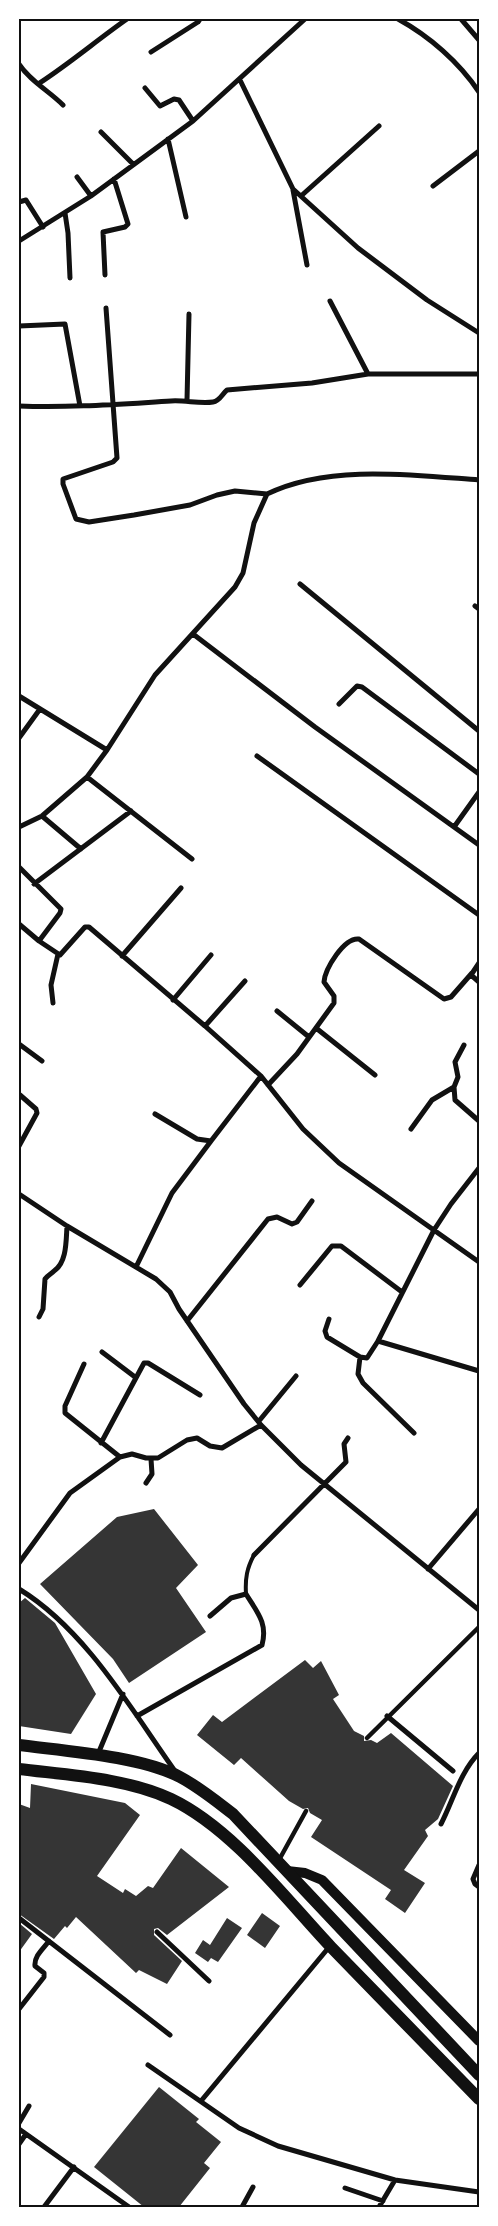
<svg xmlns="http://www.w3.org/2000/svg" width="498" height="2226" font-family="'Titillium Web',sans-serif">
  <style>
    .building { fill: #353535 }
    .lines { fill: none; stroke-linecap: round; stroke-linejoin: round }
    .service { stroke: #111; stroke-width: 4 }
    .pedestrian { stroke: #111; stroke-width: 4.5 }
    .minor { stroke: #111; stroke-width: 5 }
    .secondary { stroke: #111; stroke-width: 10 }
    .primary { stroke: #111; stroke-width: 12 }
    .neatline { fill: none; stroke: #111; stroke-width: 2 }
  </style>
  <rect width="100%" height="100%" fill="#fff"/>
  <path class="building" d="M154,1509L198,1565L176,1588L206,1632L129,1683L113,1659L40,1584L117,1517Z
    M25,1598L55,1623L96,1694L71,1734L19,1726V1603Z
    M305,1660L313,1668L321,1661L339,1695L333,1699L354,1731L364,1736V1741L371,1740L377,1743L391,1733L453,1786L438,1819L425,1830L428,1836L404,1870L425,1883L405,1913L385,1899L391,1890L311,1837L322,1820L310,1813L308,1808L303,1809L289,1801L241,1758L234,1765L197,1735L213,1715L222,1722Z
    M31,1784L125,1803L140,1815L97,1876L123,1893L125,1889L136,1896L148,1886L153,1888L181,1848L229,1887L167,1935L158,1928L154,1929V1935L182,1961L167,1984L139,1970L136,1973L76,1917L67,1928L65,1926L54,1939L19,1914V1804L30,1808Z
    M262,1913L280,1926L265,1948L247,1935Z
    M227,1918L242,1928L218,1962L211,1958L208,1962L195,1953L203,1940L210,1945Z
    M19,1923L32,1934L19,1952Z
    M159,2087L199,2119L196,2122L221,2142L204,2163L210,2168L179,2207H144L94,2167Z"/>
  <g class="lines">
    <path class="service" d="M246,1594C245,1578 247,1568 254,1555"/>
    <path class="pedestrian" d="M367,1738L479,1627
      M279,1860L306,1811"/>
    <path class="minor" d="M398,19C429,36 459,62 479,92
      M461,19L479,40
      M151,52L198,22L200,19
      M19,64C30,81 49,91 63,105
      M240,80L293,189L358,248L427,300L479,333
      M38,84C69,64 97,40 127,19
      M145,88L160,106L174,99L179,100L193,121
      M101,132L133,164
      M168,139L186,217
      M77,177L91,196
      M433,186L479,151
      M293,190L307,265
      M301,196L379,126
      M19,202L26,200L43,227
      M65,213L68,233L70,278
      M19,241L91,196L193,121L305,19
      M105,275L103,232L125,227L128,224L114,179
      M330,301L368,374
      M106,308L117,458L113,462L63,479V484L76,519L89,522L134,515L190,505L217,495L235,491L267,494
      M19,326L65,324L80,406
      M187,400L189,314
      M19,406C70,408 120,404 171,401C185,400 200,404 213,402C220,401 222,394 227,390L312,383L368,374H479
      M300,584L479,731
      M475,606L479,609
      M193,634L315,727L479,845
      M19,696L107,750
      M339,704L357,686L362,687L479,774
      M19,738L40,709
      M257,756L479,915
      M87,777L192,859
      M42,816L81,849
      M19,827L42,816L87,777L107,750L155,675L235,587L243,573L254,523L267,494C328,464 413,475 479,480
      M454,827L479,792
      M19,867L61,909L60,913L39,941
      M34,884L131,811
      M19,924L39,941L60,955L85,927H89L205,1026L261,1076L303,1129L339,1163L479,1262
      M122,956L181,888
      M479,963L471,975L479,982
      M173,1000L211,955
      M53,1003L51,985L58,954
      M277,1011L309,1037
      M205,1026L245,981
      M316,1028L375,1075
      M19,1044L42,1061
      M464,1045L455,1062L458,1077L454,1087L455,1100L479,1121
      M268,1085L297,1054L334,1003V996L324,982C325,969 344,937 359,939L444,999L451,997L472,973
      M155,1114L197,1139L211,1141L261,1076
      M411,1129L432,1100L454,1087
      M19,1146L37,1113L36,1109L20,1095
      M19,1194L67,1226L156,1279L170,1292L179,1309L244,1404L261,1425L301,1465L479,1610
      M136,1267L172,1193L211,1141
      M300,1285L332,1246H341L402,1292
      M39,1317L43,1309L45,1279C48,1275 51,1274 54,1271C67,1262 66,1241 67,1226
      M329,1319L325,1331L327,1337L360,1357L367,1358L378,1341L479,1371
      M187,1321L268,1219L277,1217L292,1224L297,1222L312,1201
      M378,1341L434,1230L451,1204L479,1168
      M102,1352L135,1377
      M360,1357L358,1374L363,1383L414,1433
      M84,1364L65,1406V1413L120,1457
      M259,1421L296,1376
      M101,1443L144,1363H148L200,1395
      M146,1483L152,1474L151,1459
      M254,1555L346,1462L344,1444L348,1438
      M19,1563L70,1493L120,1457L132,1454L146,1458H158L187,1440L197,1438L210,1446L222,1448L261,1425
      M428,1569L479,1509
      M19,1589C86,1630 131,1709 175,1771
      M137,1716L262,1645C268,1623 257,1612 246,1594L231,1598L210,1616
      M387,1716L453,1771
      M98,1754L123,1694
      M441,1824C453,1801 460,1772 479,1753
      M479,1865L473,1879L475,1884L479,1887
      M19,1918L170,2035
      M157,1932L209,1981
      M19,2009L44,1977V1973L35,1966C34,1956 43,1949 49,1941
      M148,2065L239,2128L278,2146L395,2180L479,2192
      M201,2101L330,1946
      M19,2123L29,2106
      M19,2129L129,2207
      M19,2144L26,2134
      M345,2188L383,2201
      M44,2207L74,2167
      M242,2207L253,2187
      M379,2207L395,2180"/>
    <path class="secondary" d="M287,1871L305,1873L322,1880L479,2041"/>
    <path class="primary" d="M19,1745C65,1751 140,1756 180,1777C199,1787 216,1801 233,1814L479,2075
      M19,1769C67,1775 127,1778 171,1799C232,1828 285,1898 331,1947C380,1998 430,2048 479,2099"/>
  </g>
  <rect width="498" height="2226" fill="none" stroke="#ffffff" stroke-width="40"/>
  <rect x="20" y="20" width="458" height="2186" class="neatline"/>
</svg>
